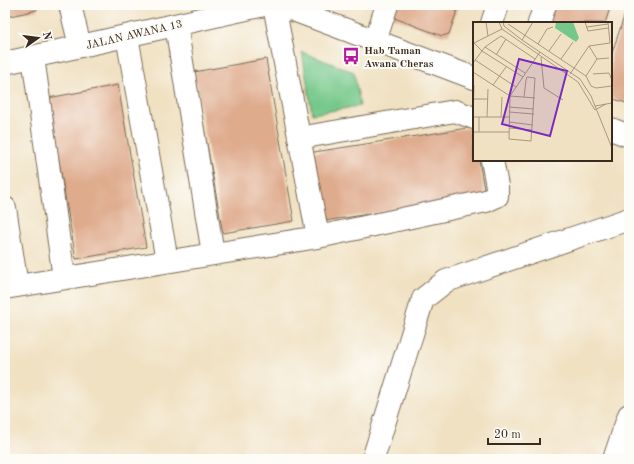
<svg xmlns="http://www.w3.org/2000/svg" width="634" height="464" font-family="'Old Standard TT',serif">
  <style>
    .green { fill: #75c88a; stroke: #587954 }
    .building { fill: #dfab8d }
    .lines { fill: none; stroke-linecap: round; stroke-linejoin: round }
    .minor-casing { stroke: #7a6a57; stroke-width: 24 }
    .path { stroke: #7a6a57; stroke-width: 2.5; stroke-dasharray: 1 3; stroke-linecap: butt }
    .minor { stroke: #fff; stroke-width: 22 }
    .labels { text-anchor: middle; stroke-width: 4; stroke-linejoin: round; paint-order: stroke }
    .street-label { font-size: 11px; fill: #3b2a1e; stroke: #fdfcf7 }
    .poi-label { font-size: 11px; font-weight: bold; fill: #3b2a1e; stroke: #fdfcf7; text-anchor: start }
    .inset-road { fill: none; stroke: #a89880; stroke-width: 1 }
    .view { fill: #7b2cbf; fill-opacity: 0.15; stroke: #7b2cbf; stroke-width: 2 }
    .inset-edge { fill: none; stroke: #3b2a1e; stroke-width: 2 }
  </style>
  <rect width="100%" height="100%" fill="#fdfcf7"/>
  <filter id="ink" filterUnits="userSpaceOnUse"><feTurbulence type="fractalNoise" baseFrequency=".025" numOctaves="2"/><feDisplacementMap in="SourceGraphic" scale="8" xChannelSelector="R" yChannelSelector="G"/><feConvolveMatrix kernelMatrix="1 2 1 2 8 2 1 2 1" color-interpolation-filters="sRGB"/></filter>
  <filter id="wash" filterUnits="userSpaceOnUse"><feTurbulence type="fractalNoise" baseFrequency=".012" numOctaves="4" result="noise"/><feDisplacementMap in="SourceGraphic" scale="16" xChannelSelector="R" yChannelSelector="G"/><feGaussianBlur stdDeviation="0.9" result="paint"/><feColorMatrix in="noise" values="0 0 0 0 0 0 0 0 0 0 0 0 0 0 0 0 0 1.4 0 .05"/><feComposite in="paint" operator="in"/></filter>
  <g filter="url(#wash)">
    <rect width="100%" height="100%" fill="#f0e1c2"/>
    <path class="green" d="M302,52L354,72L360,106L312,114Z"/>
    <g id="blocks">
      <path class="building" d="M5,5H36L37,10L6,17Z
        M393,5H459L449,34L442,36L389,16Z
        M551,5H611L605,23H545Z
        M628,5H629V104L611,98V56Z
        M266,59L294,221L223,233L194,72Z
        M118,85L146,247L76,259L48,98Z
        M474,127V160H479L485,196L318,222L308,153Z"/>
    </g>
  </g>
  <g filter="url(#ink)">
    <use href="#blocks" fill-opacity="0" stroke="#7a6a57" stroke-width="1"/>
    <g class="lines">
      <g class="minor-casing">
        <path id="minor" d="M70,5L80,46
          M274,5L318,237
          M280,5L474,78
          M492,23L498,5
          M539,23L545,5
          M176,25L213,254
          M127,36L167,261
          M375,41L387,5
          M33,57L64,278
          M5,63L264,5
          M611,129L629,136
          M299,138L455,111L474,118
          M5,208L17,286
          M5,288L318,237L486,201L497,196V186L492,160
          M373,459L423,299L446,281L629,219
          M614,459L629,415"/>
      </g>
      <path class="path" d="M5,20L8,32"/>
      <use href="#minor" class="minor"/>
    </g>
  </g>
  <defs>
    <g id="bus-bare" transform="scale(1.38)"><path d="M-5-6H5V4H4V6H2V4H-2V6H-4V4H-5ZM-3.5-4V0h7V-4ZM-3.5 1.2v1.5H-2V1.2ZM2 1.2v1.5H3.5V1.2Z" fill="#b5179e" stroke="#fdfcf7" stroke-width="2.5" paint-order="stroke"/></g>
  </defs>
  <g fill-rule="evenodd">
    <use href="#bus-bare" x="351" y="56"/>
  </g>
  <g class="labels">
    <g class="street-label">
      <text transform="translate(134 34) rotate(-13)" y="4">JALAN AWANA 13</text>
    </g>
    <g class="poi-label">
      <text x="364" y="54">Hab Taman<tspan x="364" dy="13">Awana Cheras</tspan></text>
    </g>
  </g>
  <g transform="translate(473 22)">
    <rect width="139" height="139" fill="#f0e1c2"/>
    <path d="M83,0H100L106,16L103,20L82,6Z" fill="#75c88a"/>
    <path class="inset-road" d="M13,0L15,14M26,0L29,7L105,60L122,88L133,82M30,0L31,4L49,18L107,57L118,74L139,126M112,0L115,9L135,6M35,2L113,54M114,5L135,2M49,18L60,0M1,21L9,29L50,55M1,21L29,7M65,22L74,7L80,5M116,24L124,37M12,25L52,51M76,29L88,12M23,33L33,17M68,35L71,66L90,78M88,37L100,20M2,38L43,65M0,41L12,25L28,14L62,37M0,50L37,74M97,52L116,24L137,21L135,0M120,52L136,51L139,58M113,54L118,64L123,66L139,64M113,54L124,37L136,36M20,63L33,45M37,74L62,76M51,75L53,58L54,55L62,56L58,119L36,117L37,74L67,30M0,77H14M122,84L139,81M36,85L61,87M36,90L61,92M0,95H36M0,95L1,63M6,95V110M14,95L15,67M28,95L29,75M36,100L60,103M36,106L59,108M0,110H36"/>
    <path class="view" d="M46,37L94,49L77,114L29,102Z"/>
    <rect width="139" height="139" class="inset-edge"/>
  </g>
  <rect width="634" height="464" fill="none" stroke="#fdfcf7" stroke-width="20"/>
  <g transform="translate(38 38) rotate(76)" stroke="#fdfcf7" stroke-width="3" paint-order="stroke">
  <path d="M0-3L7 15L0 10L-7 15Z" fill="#3b2a1e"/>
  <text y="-6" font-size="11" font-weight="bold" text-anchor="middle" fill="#3b2a1e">N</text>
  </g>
  <path d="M488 438v6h52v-6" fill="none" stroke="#3b2a1e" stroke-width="2"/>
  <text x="494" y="438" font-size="12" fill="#3b2a1e" stroke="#fdfcf7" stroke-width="3" paint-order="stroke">20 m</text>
</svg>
